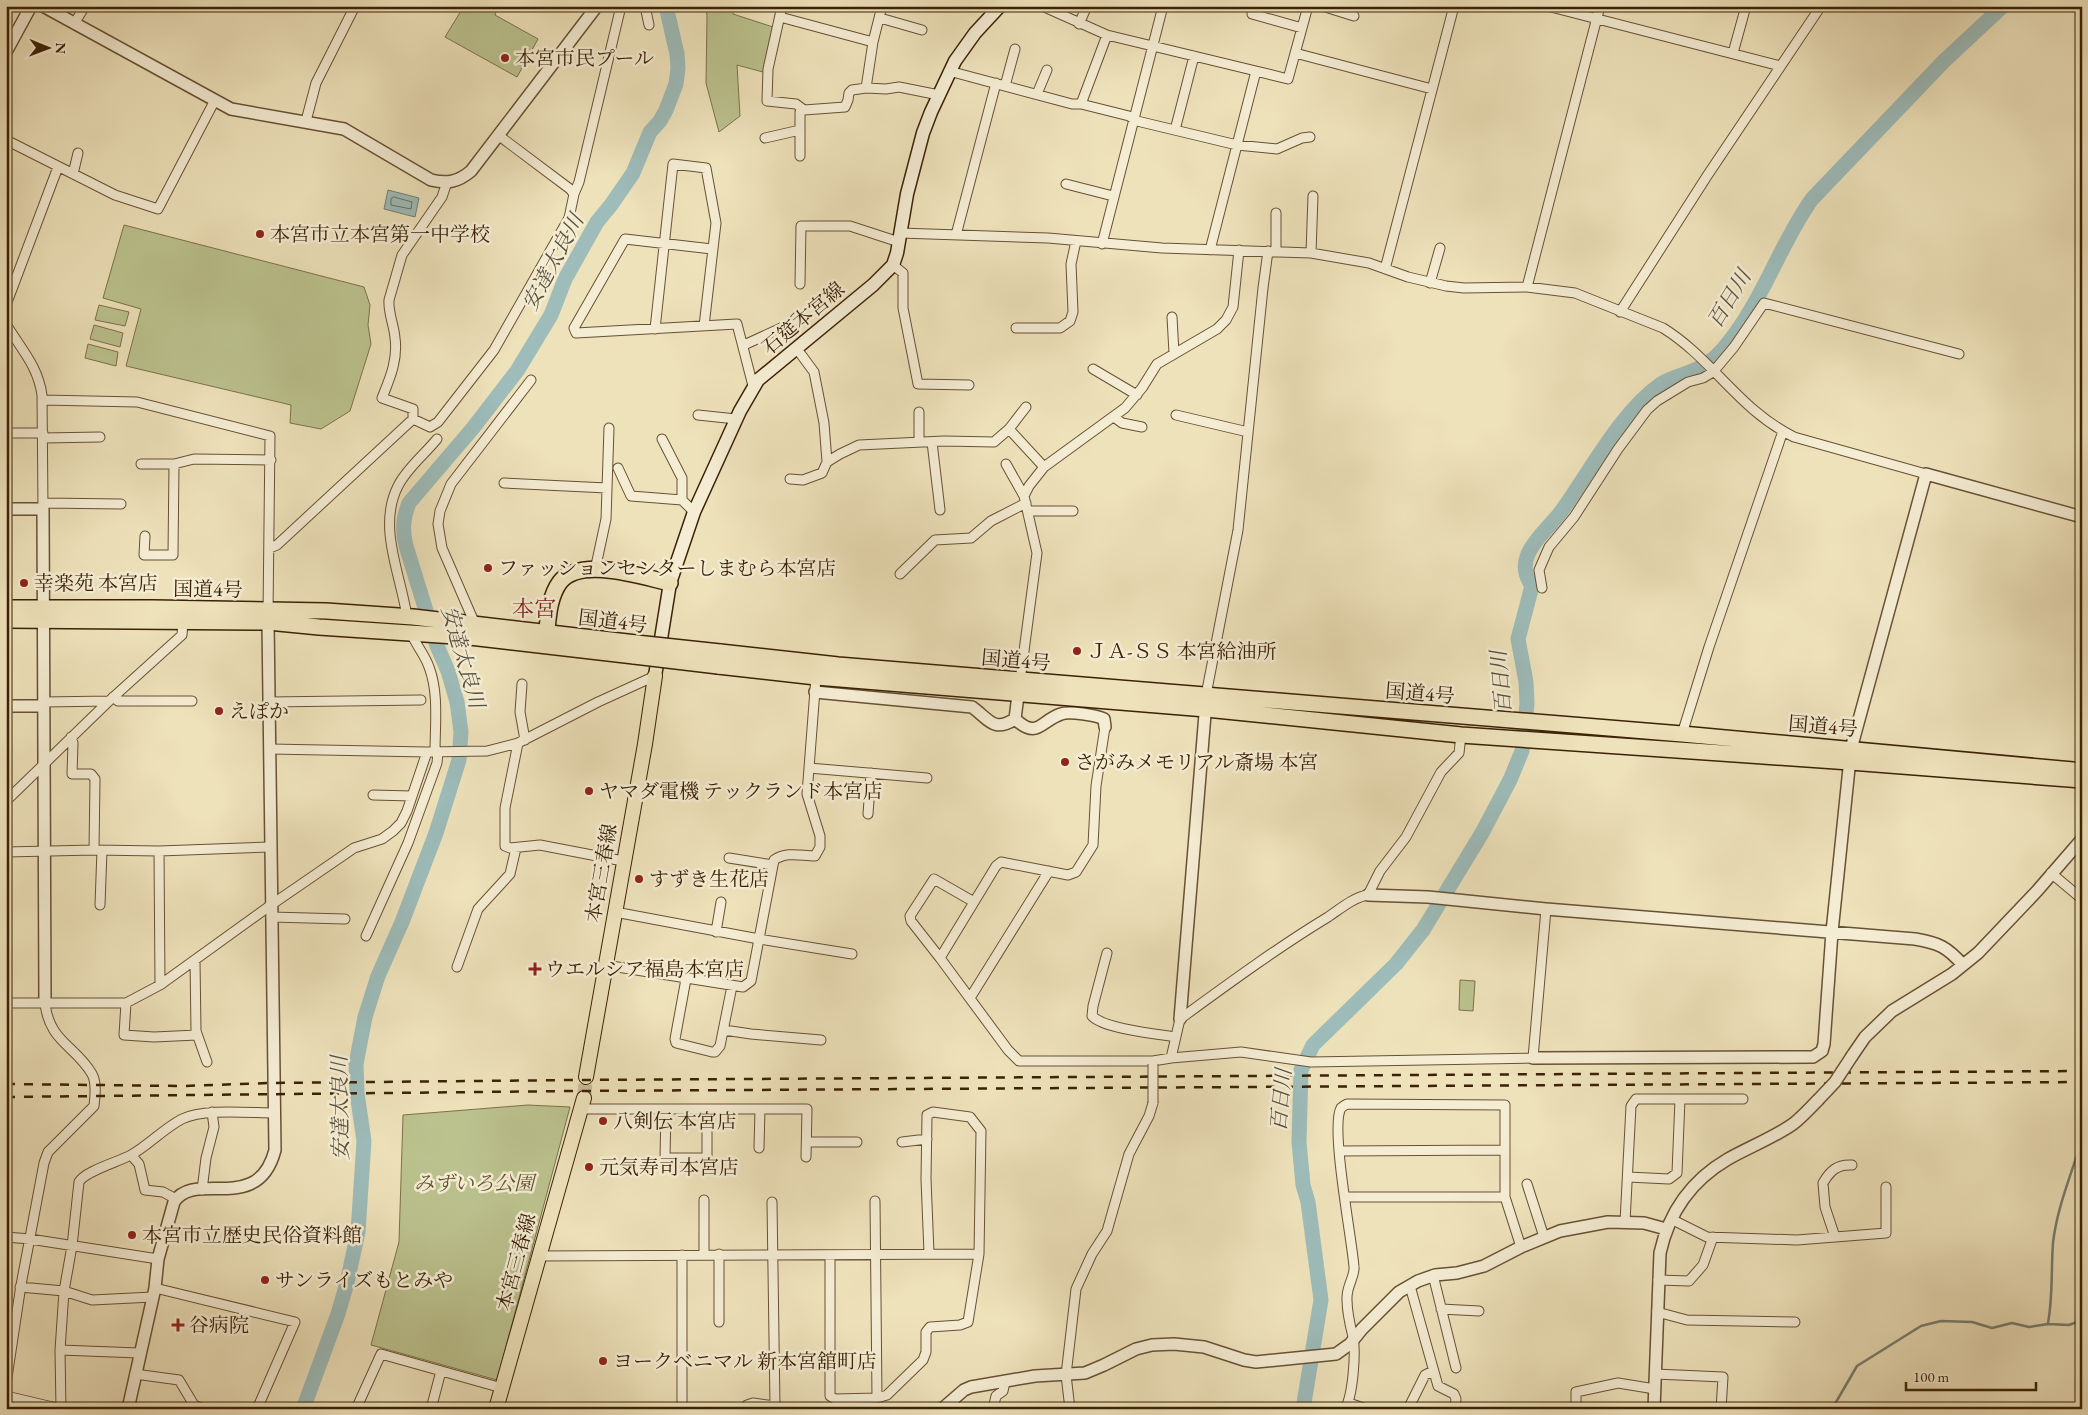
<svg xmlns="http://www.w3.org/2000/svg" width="2088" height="1415" font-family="'EB Garamond','Noto Serif JP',serif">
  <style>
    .green { fill: #bbc28e; stroke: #7b724a }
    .water { fill: #9dbcba; stroke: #767e72 }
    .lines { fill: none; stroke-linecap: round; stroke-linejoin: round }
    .shore { stroke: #6c6e60; stroke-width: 1 }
    .stream { stroke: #767e72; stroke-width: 2.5 }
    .river { stroke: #9dbcba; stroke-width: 15 }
    .primary-tunnel { stroke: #cabb97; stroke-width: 14; stroke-dasharray: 14 7; stroke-linecap: butt }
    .minor-casing { stroke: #685133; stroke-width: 11 }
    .tertiary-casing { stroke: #685133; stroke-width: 14 }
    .secondary-casing { stroke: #3b2106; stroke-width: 15 }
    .primary-casing { stroke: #3b2106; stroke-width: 16 }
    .trunk-casing { stroke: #3b2106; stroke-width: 18 }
    .minor { stroke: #f4ecd3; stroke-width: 9 }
    .tertiary { stroke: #f4ecd3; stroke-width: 11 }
    .secondary { stroke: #f4ecd3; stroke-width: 12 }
    .primary { stroke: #eee2bb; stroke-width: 14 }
    .trunk { stroke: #eee2bb; stroke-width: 15 }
    .rail { stroke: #3b2106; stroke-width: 2.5; stroke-dasharray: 9 9; stroke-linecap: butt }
    .minor-bridge-casing { stroke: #685133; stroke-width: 11; stroke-linecap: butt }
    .tertiary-bridge-casing { stroke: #685133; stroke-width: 14; stroke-linecap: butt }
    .trunk-bridge-casing { stroke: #3b2106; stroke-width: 18; stroke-linecap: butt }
    .minor-bridge { stroke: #f4ecd3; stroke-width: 9 }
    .tertiary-bridge { stroke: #f4ecd3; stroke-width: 11 }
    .trunk-bridge { stroke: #eee2bb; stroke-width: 15 }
    .poi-dot { fill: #8f2418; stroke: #f4ecd3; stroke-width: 2 }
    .labels { text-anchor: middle; stroke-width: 5; stroke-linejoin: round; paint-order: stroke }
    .poi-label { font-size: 20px; fill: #3b2106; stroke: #f4ecd3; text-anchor: start }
    .street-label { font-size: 20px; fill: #3b2106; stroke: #f4ecd3 }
    .park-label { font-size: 20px; font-style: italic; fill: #61512f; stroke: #f4ecd3 }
    .water-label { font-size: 21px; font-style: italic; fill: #58503c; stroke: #f4ecd3 }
    .quarter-label { font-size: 22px; fill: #7a1f14; stroke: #f4ecd3 }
  </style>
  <rect width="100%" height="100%" fill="#eee2bb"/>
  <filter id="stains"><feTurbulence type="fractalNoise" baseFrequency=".004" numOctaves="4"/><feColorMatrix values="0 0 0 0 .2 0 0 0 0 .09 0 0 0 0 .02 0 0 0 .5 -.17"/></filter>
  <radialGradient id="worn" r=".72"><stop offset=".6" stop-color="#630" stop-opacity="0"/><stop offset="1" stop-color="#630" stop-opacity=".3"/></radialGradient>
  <path class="green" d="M464,6H488L496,11L495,15L538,39L517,77L445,37Z
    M705,6H733V14L773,27L763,72L737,65L740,116L719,132L706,83L707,15Z
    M124,225L364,287L370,305L368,325L371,344L350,411L321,429L290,423L291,405L126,366L141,309L103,298Z
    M99,305L129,312L125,326L95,320Z
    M94,325L123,333L120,347L90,339Z
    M88,344L118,352L116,366L85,358Z
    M1460,980L1475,981L1473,1011L1459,1010Z
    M528,1105L570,1107L497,1380L371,1345L399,1242L403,1115Z"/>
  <path class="water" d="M388,190L419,198L415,217L384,209Z"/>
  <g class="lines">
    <path class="shore" d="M394,197L412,202L411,209L391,205V199Z"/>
    <path class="stream" d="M2048,1323C2053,1296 2051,1270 2053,1243C2057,1207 2072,1173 2082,1139
      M1832,1409L1857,1366L1921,1326L1941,1321L1972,1322L1992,1328L2012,1323L2029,1327L2048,1324L2069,1325L2082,1320"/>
    <path class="river" d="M303,1409L338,1314L347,1283L358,1232L364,1141L357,1093L356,1064L365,1017L378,976L402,922L436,833L459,760L461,732L457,702L448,671L437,646L406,546C402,530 403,518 409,503L473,428L517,371L551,315L565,279L597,222L611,205L633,173L650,132L660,121L666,110L676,84L678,68L677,54L666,6
      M1303,1409L1321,1300L1308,1202L1303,1185L1299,1142L1301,1070L1313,1045L1396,964L1423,930L1482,833L1510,780L1522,751L1527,704L1526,682L1518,639L1532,586C1525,575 1523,566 1528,554C1536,536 1552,525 1563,509C1591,470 1621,412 1661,384C1673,376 1690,374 1703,366C1712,361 1722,351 1728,343C1763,300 1780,244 1812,199L1944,61L2003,6"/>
    <path class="primary-tunnel" d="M584,1098L586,1077"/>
    <g class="minor-casing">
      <path id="minor" d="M645,6L649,25
        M782,6L768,69L767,101L796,104L804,110
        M882,6L873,42L866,88L886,89L899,87L939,95
        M1042,6L1107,35L1256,71
        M1322,6L1354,16
        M1547,6L1780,66
        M1252,14L1302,28
        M780,17L873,42
        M880,18L922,30
        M74,24L85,6
        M1079,24L1087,6
        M1295,53L1432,89
        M1733,53L1746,6
        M949,71L1072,104H1081L1107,35
        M1005,86L1015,49
        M1037,94L1047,70
        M1081,104L1129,116L1137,121L1237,145L1277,149L1302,138L1310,137
        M306,121L316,83L355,6
        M1175,130L1194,56
        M765,138L800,130
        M6,140L115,195L158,209L215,100
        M800,156V112L804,110L845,107L848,100L849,93L852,90L866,88
        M73,174L78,153
        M1066,184L1113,196
        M574,194L579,182L621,6
        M1276,213V251
        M900,233L1048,238L1162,248L1311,253L1369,263L1408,277L1446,286L1464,288L1527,287L1575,293L1663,328C1713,359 1738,409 1794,437L1926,474
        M956,235L996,83
        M1102,244L1163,6
        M712,249L625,239L574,328L576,333L737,324L753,386
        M1210,250L1256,71L1288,79L1308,6
        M1311,253L1313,196
        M893,265L903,273V308L918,384L969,385
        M1385,269L1454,6
        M1430,283L1440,248
        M800,284L801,226H850L899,242
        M1527,287L1600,6
        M6,305L58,167
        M1620,312L1707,176L1821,6
        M1172,317L1174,353
        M6,324C21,349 38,366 42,395L43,509
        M1016,328H1060L1070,321L1073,312L1071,264L1076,241
        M655,329L673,164L706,168L716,223L704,326
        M744,345L792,323L797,317
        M797,349L814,372L824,423L827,462L840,454L859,445L944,441L994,442L1009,429L1044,467
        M1093,369L1137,395
        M43,400L137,402L270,436L268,614
        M698,415L736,419
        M1176,415L1248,432
        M1114,417L1122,423L1142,427
        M413,419V409L382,398C390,378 398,360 395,338C394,325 388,313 389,300L402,255L442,197L447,182
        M1009,429L1026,407
        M6,433H43
        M43,438L100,437
        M662,439L682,478V500L694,512
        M919,442V412
        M932,442L940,510
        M141,464H174L194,459L271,460
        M1006,464L1024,496
        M618,468L631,496L682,500
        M790,479L803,480L822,473L827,462
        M504,483L607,488
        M43,503L121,504
        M1028,511H1073
        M145,536L144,555H173L174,464
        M270,548L277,545L413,419L430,427L438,422L494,350L569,218L574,194L570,189L498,135
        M595,570L606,519L609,428
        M900,574L935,540L971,538L991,521L1026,503
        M1542,588L1539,570L1549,547L1574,517L1618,449L1647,410L1657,401L1688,382L1703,378L1713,372L1734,347L1764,303L1959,354
        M407,617C401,575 377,527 398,486C407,468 425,454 437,439
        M475,624L442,548L438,524L440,511L451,484L531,380
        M411,633C416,645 425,655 429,667C439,693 435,725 435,752
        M1020,681L1037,553L1024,496L1029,486L1044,467L1125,408L1142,388L1157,364L1217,329L1226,320L1233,307L1239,250
        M522,684L520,712L525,740
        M1206,695L1238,530L1263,288L1268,251
        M113,697L118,701H192
        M44,702L109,701
        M269,702L421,700
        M1105,727L1096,786L1093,845L1076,872L1068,875L1001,862L996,866L940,958L1008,1050L1019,1061H1153
        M1682,734L1709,647L1783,431
        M71,737L73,743L72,774H91L95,779L94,850
        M518,743L505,808V846L510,848L540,845L623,861
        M270,749L427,752L487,751L518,743L598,702L655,676
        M809,768L927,778
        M373,795L412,796
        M6,801L109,701L182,635L183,621
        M868,814L871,773
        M159,851L160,985
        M6,852L94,850L159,851L271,847
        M729,858L773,865
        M2051,873L2082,899
        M100,905L102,850
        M615,912L759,939L774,860C787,851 801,856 815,856L820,847V836L807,794L816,677
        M271,917L345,919
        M716,932L721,902
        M366,936L408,843L437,763L438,752
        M1107,953L1093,1006L1092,1016C1105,1029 1157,1034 1176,1037
        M940,958L911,921L910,916L934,879L974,902
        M195,960L196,1031L207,1062
        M605,965L743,987L751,981L759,939L852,954
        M457,967L478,909L510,874L516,848
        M686,979L675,1039L676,1043L712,1052H715L720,1046L732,986
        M970,998L1049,871
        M6,1003H126L160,985L271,905L354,848L382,839L393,831L401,823L407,811L427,752
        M126,1003L124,1035L154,1037L197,1035
        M724,1030L751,1034L821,1040
        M1171,1058L1241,1052L1311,1062L1533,1058L1546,909
        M1153,1064V1061L1171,1058L1180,1019C1228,984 1277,948 1328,917C1340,909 1354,897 1368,895L1380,871L1406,837L1441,772L1459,753L1461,735
        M581,1109H807L806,1157
        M666,1109L665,1158H707V1109
        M807,1142H857
        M902,1142L927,1139
        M759,1148L760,1109
        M1339,1151L1505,1150
        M1628,1177L1669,1179L1677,1173L1680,1099
        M1527,1184L1544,1237
        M202,1190L206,1158L214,1127L212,1112
        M1345,1197H1505
        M176,1199L163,1192L145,1190L139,1164L131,1155C149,1145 163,1129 182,1119C203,1108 251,1113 275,1113
        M704,1200V1254
        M1671,1219L1707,1237L1797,1240L1886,1233V1187
        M1625,1222L1631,1106L1636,1099H1743
        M6,1237L30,1239L158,1259
        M1835,1237L1825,1207L1823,1183C1830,1171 1837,1164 1852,1165
        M719,1254V1322
        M830,1255V1396L835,1399L877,1398L875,1201
        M538,1256L979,1254L981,1131L970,1117L933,1112L927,1115L926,1179L929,1253
        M1433,1275L1456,1368
        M1658,1280L1689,1281L1703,1265L1713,1237
        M1410,1286L1438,1386L1454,1394L1456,1399L1455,1409
        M20,1287L64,1291L92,1300L153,1297
        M155,1288L295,1322L257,1409
        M1441,1309L1479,1311
        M1657,1312L1687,1320L1795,1322
        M60,1350L64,1291L72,1246L79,1182C85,1171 118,1162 131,1155
        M135,1374L179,1380L194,1405L204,1409
        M1655,1374L1723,1377L1721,1409
        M6,1384L21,1285L44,1163L48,1152L94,1106C95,1096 97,1083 92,1074C76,1046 49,1042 45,1003
        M6,1396L61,1409
        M877,1398L887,1395L923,1360L926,1352V1332L930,1327L960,1325L968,1322L979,1254
        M1349,1403L1366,1409
        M61,1409L60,1350L139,1353
        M356,1409L381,1354L502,1388
        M431,1409L441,1371
        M682,1409V1255
        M747,1409V1405L753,1403L775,1406L772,1202
        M993,1409L996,1396L1003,1391L1005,1382
        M1070,1409L1066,1375L1076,1289L1092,1254L1107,1231L1129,1154L1149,1116L1153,1103
        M1345,1409C1353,1395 1356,1353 1353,1337C1350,1325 1347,1313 1347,1300C1346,1286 1355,1277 1354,1267C1352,1239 1330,1127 1341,1108C1343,1106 1345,1105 1347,1104L1505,1105V1197L1521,1247
        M1408,1409L1425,1375L1433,1371
        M1576,1409V1392L1618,1383L1655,1389"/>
    </g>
    <g class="tertiary-casing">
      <path id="tertiary" d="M43,6L231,109L344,129L431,180C447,184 458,182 471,171L597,6
        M6,52L31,6
        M6,509H43L45,1003
        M1019,687L1015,719C1038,740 1040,721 1061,714C1069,711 1096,715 1104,719L1105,727
        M815,692L972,707C989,719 993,733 1015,719
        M6,706H44
        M1368,895L1428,897L1546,909L1915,939C1939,943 1947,947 1963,965
        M1180,1019L1206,702
        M1852,1056L1865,1037L1892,1011L1952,974L1978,953L2037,891L2082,839
        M1533,1058L1813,1057L1822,1051L1824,1044L1832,932L1851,749L1926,474L2082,517
        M128,1409L155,1288L158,1259L174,1202C195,1169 258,1216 275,1150L268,622
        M942,1409L964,1390L971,1387L1035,1376L1085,1373L1104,1365L1136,1349L1152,1345L1174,1344L1204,1347L1244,1360L1256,1362L1336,1354L1350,1344L1362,1329L1399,1292L1418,1281L1435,1275L1457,1273L1484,1266L1521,1247L1560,1231L1608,1222L1644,1223L1666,1229
        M1654,1409L1660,1253C1669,1212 1692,1180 1728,1159C1749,1147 1773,1138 1793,1124C1802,1117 1810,1108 1818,1100"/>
    </g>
    <g class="secondary-casing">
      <path id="secondary" d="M655,676L670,583L694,512L740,411L758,380L873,285L893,265L897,253L907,194L923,133L931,112L955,61L975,33L1000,6"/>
    </g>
    <g class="primary-casing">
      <path id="primary" d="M586,1077L645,744L655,676
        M496,1409L584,1098"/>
    </g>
    <g class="trunk-casing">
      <path id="trunk" d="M6,608H153L326,611L413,617L636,643
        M6,620L268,622L319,627L470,637L634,656
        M546,641C548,622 548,598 560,582C581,556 642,577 670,583
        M720,652L838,665L1682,734L2073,770
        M718,666L816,677L1206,709L1461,735L1850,762L2082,780"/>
    </g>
    <use href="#minor" class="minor"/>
    <use href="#tertiary" class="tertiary"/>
    <use href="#secondary" class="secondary"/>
    <use href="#primary" class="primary"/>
    <use href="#trunk" class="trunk"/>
    <path class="rail" d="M6,1084L183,1086L269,1083L576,1080L2082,1071
      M6,1097L574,1091L2082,1082"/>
    <g class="minor-bridge-casing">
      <path id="minor-bridge" d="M1153,1103V1064"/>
    </g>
    <g class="tertiary-bridge-casing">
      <path id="tertiary-bridge" d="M1818,1100L1835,1082L1852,1056"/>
    </g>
    <g class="trunk-bridge-casing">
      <path id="trunk-bridge" d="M636,643L720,652
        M634,656L718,666"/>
    </g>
    <use href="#minor-bridge" class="minor-bridge"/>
    <use href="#tertiary-bridge" class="tertiary-bridge"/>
    <use href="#trunk-bridge" class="trunk-bridge"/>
  </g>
  <g class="poi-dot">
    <circle cx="505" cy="58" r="5"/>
    <circle cx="260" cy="234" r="5"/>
    <circle cx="488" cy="568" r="5"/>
    <circle cx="24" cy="583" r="5"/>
    <circle cx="1077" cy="651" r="5"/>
    <circle cx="219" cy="711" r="5"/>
    <circle cx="1065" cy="762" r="5"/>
    <circle cx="589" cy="791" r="5"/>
    <circle cx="639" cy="879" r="5"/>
    <path d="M532.5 961.5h5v5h5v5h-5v5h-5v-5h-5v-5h5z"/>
    <circle cx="603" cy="1121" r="5"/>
    <circle cx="589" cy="1167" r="5"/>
    <circle cx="132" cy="1235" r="5"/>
    <circle cx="265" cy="1280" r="5"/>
    <path d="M175.5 1317.5h5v5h5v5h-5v5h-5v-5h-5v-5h5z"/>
    <circle cx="603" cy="1361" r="5"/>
  </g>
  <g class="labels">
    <g class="poi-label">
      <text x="515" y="65">本宮市民プール</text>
      <text x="270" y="241">本宮市立本宮第一中学校</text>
      <text x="498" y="575">ファッションセンターしまむら本宮店</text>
      <text x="34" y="590">幸楽苑 本宮店</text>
      <text x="1087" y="658">ＪＡ-ＳＳ 本宮給油所</text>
      <text x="229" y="718">えぽか</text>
      <text x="1075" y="769">さがみメモリアル斎場 本宮</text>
      <text x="599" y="798">ヤマダ電機 テックランド本宮店</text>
      <text x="649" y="886">すずき生花店</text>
      <text x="545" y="976">ウエルシア福島本宮店</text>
      <text x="613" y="1128">八剣伝 本宮店</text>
      <text x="599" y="1174">元気寿司本宮店</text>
      <text x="142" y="1242">本宮市立歴史民俗資料館</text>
      <text x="275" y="1287">サンライズもとみや</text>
      <text x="189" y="1332">谷病院</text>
      <text x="613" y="1368">ヨークベニマル 新本宮舘町店</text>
    </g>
    <g class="street-label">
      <text transform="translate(803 318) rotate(-40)" y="7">石筵本宮線</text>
      <text transform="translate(208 589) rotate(1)" y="7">国道4号</text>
      <text transform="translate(613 621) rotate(7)" y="7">国道4号</text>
      <text transform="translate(1016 660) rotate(5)" y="7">国道4号</text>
      <text transform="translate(1420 693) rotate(5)" y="7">国道4号</text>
      <text transform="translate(1823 726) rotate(5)" y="7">国道4号</text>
      <text transform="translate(601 873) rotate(-80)" y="7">本宮三春線</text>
      <text transform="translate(516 1262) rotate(-75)" y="7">本宮三春線</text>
    </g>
    <g class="park-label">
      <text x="474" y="1190">みずいろ公園</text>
    </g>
    <g class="water-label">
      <text transform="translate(553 262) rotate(-62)" y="7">安達太良川</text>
      <text transform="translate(1729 299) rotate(-59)" y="7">百日川</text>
      <text transform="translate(463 657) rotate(74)" y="7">安達太良川</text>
      <text transform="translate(1501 682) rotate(-95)" y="7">百日川</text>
      <text transform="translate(1281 1100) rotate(-85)" y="7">百日川</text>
      <text transform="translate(340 1108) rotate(-91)" y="7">安達太良川</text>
    </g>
    <g class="quarter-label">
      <text x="534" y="616">本宮</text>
    </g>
  </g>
  <rect width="2088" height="1415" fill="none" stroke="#eee2bb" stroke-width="25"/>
  <rect x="8" y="8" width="2073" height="1400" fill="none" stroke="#3b2106" stroke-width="2.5"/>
  <rect x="12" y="12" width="2063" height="1390" fill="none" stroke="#3b2106"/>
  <g transform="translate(48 48) rotate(91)" stroke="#f4ecd3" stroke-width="4" paint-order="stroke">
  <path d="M0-4L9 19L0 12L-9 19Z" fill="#3b2106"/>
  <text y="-8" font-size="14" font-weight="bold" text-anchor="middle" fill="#3b2106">N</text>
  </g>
  <path d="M1906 1382v8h130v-8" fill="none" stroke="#3b2106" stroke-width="2.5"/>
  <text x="1913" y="1382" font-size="15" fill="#3b2106" stroke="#f4ecd3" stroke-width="4" paint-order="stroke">100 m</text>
  <rect width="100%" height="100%" filter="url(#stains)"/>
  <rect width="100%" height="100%" fill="url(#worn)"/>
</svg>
